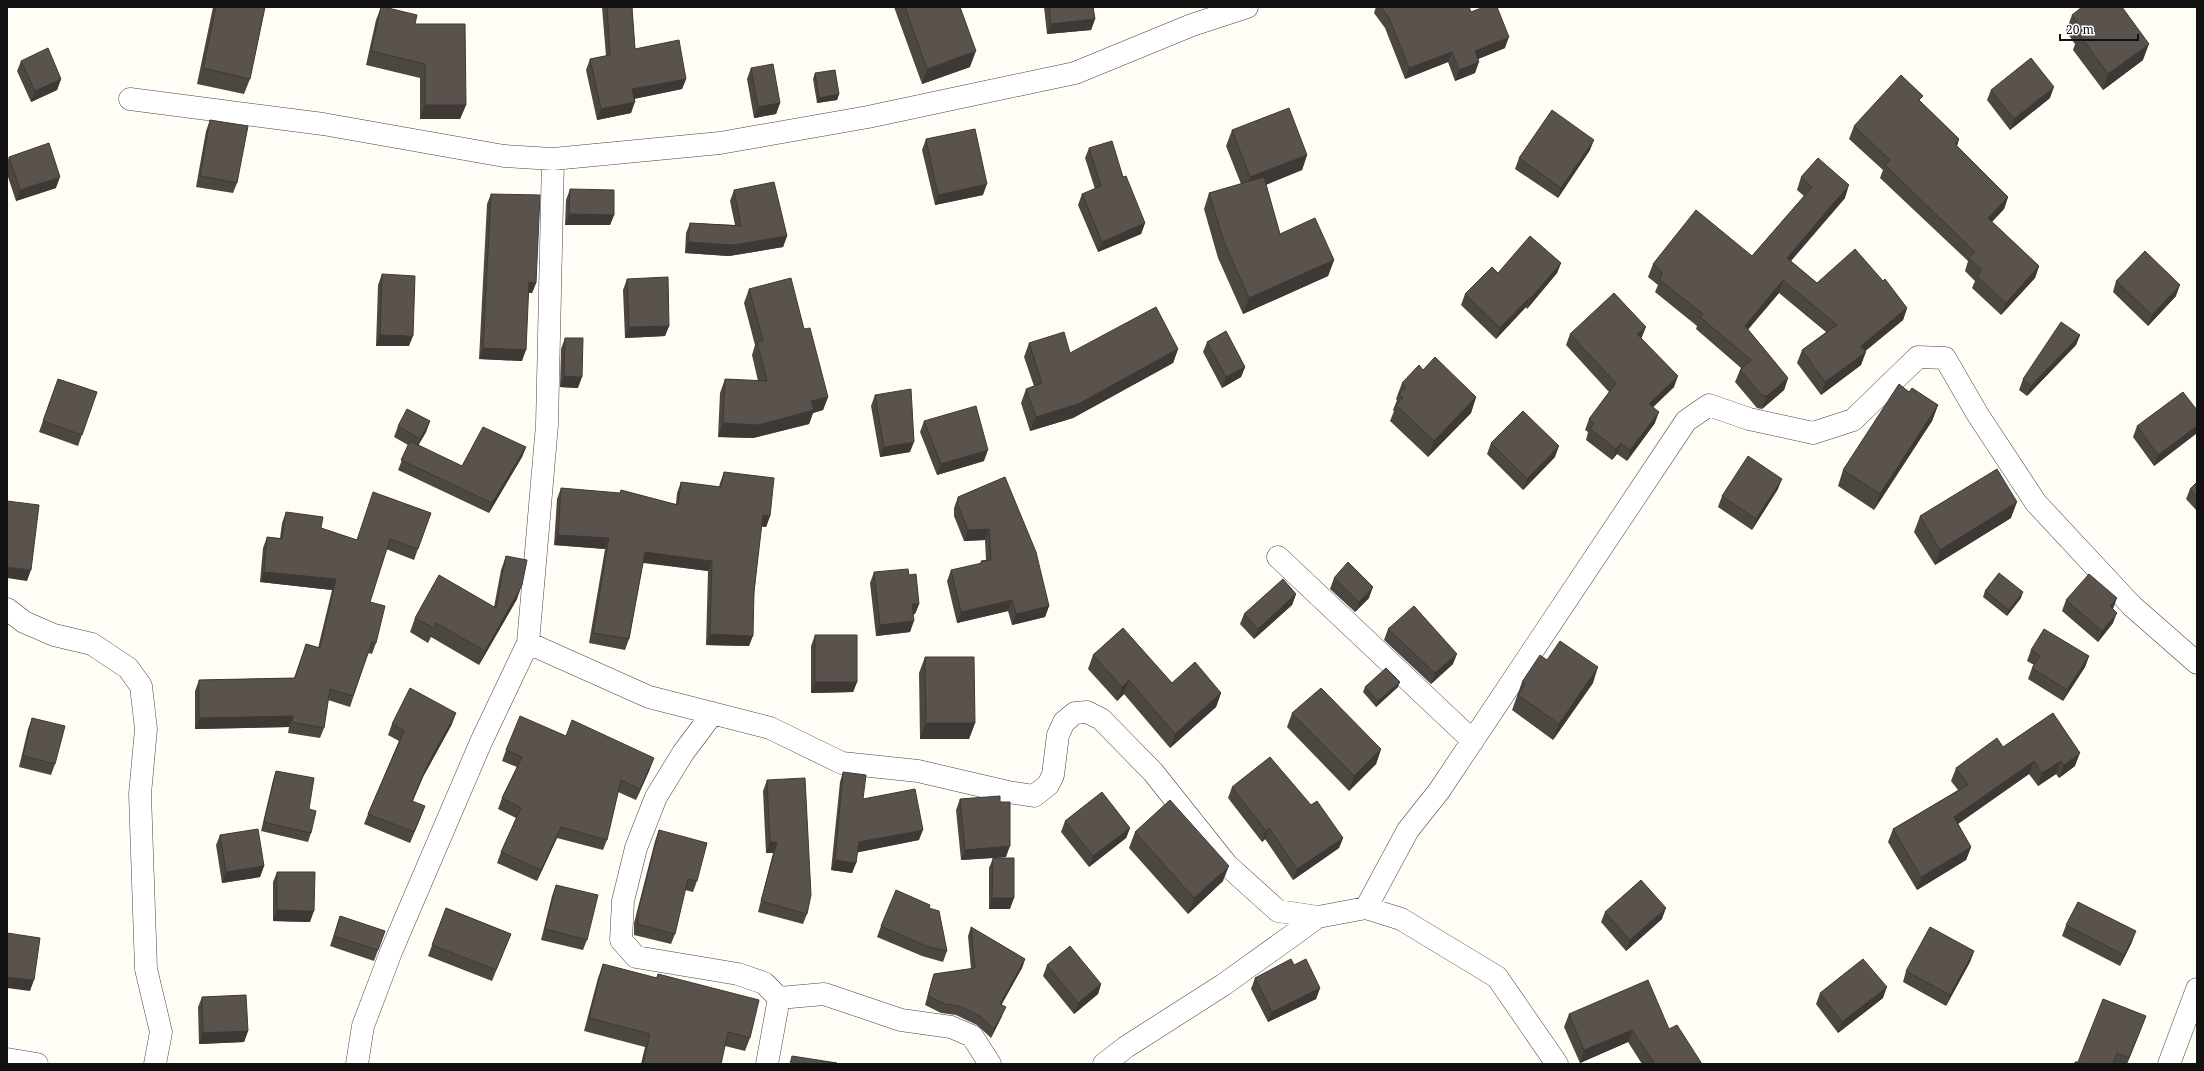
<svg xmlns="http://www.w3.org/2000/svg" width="2204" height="1071" font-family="'Noto Serif',serif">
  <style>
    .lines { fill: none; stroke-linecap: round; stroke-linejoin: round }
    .minor-casing { stroke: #444; stroke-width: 23 }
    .minor { stroke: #fff; stroke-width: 22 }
    .wall { fill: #4d4742 }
    .shaded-wall { fill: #3f3936 }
    .building { fill: #5a524d; stroke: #3f3936 }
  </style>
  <rect width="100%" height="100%" fill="#fffdf5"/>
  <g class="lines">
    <g class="minor-casing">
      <path id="minor" d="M130,99L323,124L504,156L553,159L720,143L868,117L1075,73L1192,25L1247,7
        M1278,557L1473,741
        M7,609L24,622L54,635L92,644L128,668L141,686L146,729L140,794L146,969L161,1032L155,1064
        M528,643L547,425L553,159
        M713,713L683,753L656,797L636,848L623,901L621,940L636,957L738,974L764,983L779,998L767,1064
        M1366,908L1408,830L1439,791L1686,421L1709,405L1749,419L1813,433L1853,420L1918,357L1945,358L1978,415L2036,503L2132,606L2197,663
        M779,998L824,994L901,1020L951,1027L972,1036L990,1064
        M7,1059L37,1064
        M357,1064L363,1026L391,952L481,742L528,643L649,697L770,728L842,763L918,771L1008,792L1034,796L1048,785L1053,775L1058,735L1064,722L1075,713L1087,712L1101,719L1153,772L1227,865L1278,911L1318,917L1366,908L1401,919L1497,977L1557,1064
        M1104,1064L1126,1047L1223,985L1318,917
        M2169,1064L2197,989"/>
    </g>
    <use href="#minor" class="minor"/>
  </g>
  <path class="wall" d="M213,7H265L250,79L244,94L197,84Z
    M381,7L466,105L460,119H420V78L366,65L376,20Z
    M602,7H632L635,49L686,79L682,89L634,99L631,113L597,120L586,70L590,59L606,56Z
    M894,7H960L970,67L922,84Z
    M1044,7H1093L1095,19L1091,30L1047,34Z
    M1376,7H1469L1471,12L1505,48L1478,59L1475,73L1455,81L1448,62L1405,79L1385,28L1374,13Z
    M2072,15L2143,60L2103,90L2073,50L2075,44L2066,31Z
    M21,61L61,79L57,90L31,102L17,71Z
    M751,68L780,103L776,114L754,118L747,79Z
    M815,73L839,94L837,100L817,103L813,79Z
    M1991,90L2050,98L2010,130L1987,100Z
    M1921,102L1959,139L1957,146L2008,197L2004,209L1992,222L2039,266L2035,278L2001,315L1972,288L1975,281L1965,271L1968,261L1880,178L1883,170L1849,139L1854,126Z
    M210,120L237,183L233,193L196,187L206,131Z
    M1232,130L1307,155L1302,170L1266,185L1280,234L1334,260L1328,276L1243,314L1218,258L1204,209L1209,193L1241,184L1226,146Z
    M926,139L983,195L935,205L922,150Z
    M1089,148L1145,223L1141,234L1098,252L1078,205L1082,194L1095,189L1085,158Z
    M1590,150L1558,198L1515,169L1519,158Z
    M9,157L56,188L16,201L7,174V162Z
    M1801,177L1845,198L1791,261L1817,283L1883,281L1907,308L1903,320L1865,351L1861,365L1821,395L1797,363L1802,350L1826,332L1779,293L1748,329L1788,378L1784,390L1762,409L1757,408L1735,382L1740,370L1741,368L1696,329L1697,326L1655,292L1658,285L1648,277L1653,264L1752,256L1804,196L1797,190Z
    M570,189L614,215L610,225H565L566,200Z
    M734,190L787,236L783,247L729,256L685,253L686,233L690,223L735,225L730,201Z
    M491,194L536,283L532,293H528L522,361L479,359L487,204Z
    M1561,263L1557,273L1527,309L1526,307L1496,339L1461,305L1465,294L1498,273Z
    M382,274L409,346H376L378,285Z
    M627,279L669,326L665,336L625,338L623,290Z
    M2116,281L2176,296L2148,326L2113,292Z
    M749,289L804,329L828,397L823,410L813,413L809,424L753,438L718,437L720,393L725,379L758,381L752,355L755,345L744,303Z
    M1570,334L1642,337L1641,338L1674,387L1653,407L1655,423L1627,461L1617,454L1612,460L1586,440L1588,432L1585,430L1589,419L1609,392L1566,345Z
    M2080,335L2076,345L2027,396L2019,390L2023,379Z
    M565,338L578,388L560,387L561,349Z
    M1207,342L1245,367L1241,377L1222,388L1203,352Z
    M1029,343L1070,353L1178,349L1173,363L1073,418L1030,431L1021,403L1026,389L1034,386L1024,357Z
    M1423,370L1476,397L1471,413L1428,457L1390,421L1394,411L1393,410L1397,400L1396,399L1402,383Z
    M58,379L97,392L78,446L39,432Z
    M1909,392L1938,405L1932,421L1874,510L1838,486L1843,470Z
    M875,395L910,452L880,457L871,406Z
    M2197,410V433L2154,466L2133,437L2137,426Z
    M430,421L426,432L418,446L462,466L526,447L522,457L489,513L398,470L408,445L394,437L398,426Z
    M924,421L984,461L937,475L920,432Z
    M1491,443L1555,457L1523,490L1487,454Z
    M724,472L770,516L766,527L761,526L749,646L706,645L708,571L643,563L629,639L625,650L589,643L605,549L554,545L557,499L561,488L676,504L677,493L681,482L719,487L720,483Z
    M1005,477L1049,606L1045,617L1012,625L1008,611L957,623L947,581L951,570L980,564L981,561L986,560L985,540L964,541L954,516V508L958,497Z
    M2197,482V511L2186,499L2190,489Z
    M1778,489L1752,530L1718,507L1722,496Z
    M286,512L321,528L357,540L431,513L414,560L386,549L370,602L376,643L372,654L368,653L350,707L328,700L324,728L320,738L288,733L289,727L195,729V691L199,680L294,678L306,644L318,648L332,590L260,582L263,548L267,537L280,538L282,523Z
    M1920,516L2011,518L1935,565L1914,532Z
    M506,556L517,599L479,665L431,637L428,643L410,632L415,618L494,607L501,570Z
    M874,572L909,575L919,604L915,614H913L910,632L876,636L870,583Z
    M1334,578L1369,598L1355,612L1330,589Z
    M1985,591L2021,598L2007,616L1983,597Z
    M1296,594L1292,605L1254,639L1240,624L1244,614Z
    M2066,600L2113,623L2098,642L2062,611Z
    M1388,629L1453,664L1431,684L1384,640Z
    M815,635L857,682L853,692L811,693V646Z
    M2031,650L2089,656L2085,667L2063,701L2028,679L2032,668L2034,665L2027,661Z
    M1093,655L1172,683L1221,693L1216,707L1170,748L1124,694L1117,701L1088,669Z
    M925,657L975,723L969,739H920L919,673Z
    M1547,660L1593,683L1553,740L1512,710L1522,682Z
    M1365,687H1398L1376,707L1363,692Z
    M1292,713L1381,749L1376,764L1349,791L1287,727Z
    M2053,713L2075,766L2059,778L2056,774L2038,786L2029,774L1958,824L1971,847L1966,860L1917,890L1888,842L1893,829L1958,790L1951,781L1956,768L2003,747Z
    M32,718L55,764L51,775L19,767L28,729Z
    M392,724H452L423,777L413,801L421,817L410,843L364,824L368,814L399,741L388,735Z
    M566,736L650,769L636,800L618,792L607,840L603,850L557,838L537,881L497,863L501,852L516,818L498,809L502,798L517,767L502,761L506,750Z
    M276,771L309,809L311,833L308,842L261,831L273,780Z
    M843,772L863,799L919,840L857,852L856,863L852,873L831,870L840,782Z
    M767,780L807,914L803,924L758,912L773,853H766L763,791Z
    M1232,787L1311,805L1343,838L1339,848L1293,880L1265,839L1262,842L1228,798Z
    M960,799L1000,802L1006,857L996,858L1010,909H989V868L993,858L961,860L956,810Z
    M1065,821L1130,828L1126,838L1089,867L1061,832Z
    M659,830L697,881L693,892L685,890L675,934L671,944L634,935V923L655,841Z
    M1135,832L1223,881L1188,914L1129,848Z
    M220,835L264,866L260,877L222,883L216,845Z
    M277,872L310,922L273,921V882Z
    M556,885L587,940L583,950L541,940L552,896Z
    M446,908L511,934L492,981L428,956Z
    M929,908L947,951L943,962L922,956L877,937L881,926Z
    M1605,912L1662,919L1626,951L1601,922Z
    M340,916L385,931L374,961L330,946Z
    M2066,925L2132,942L2120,966L2062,936Z
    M971,927L1025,959L1022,968L1001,1004L1002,1016L991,1038L977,1025L956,1015L941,1013L925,1005L931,983L934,974L971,969L968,936Z
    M1974,951L1970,962L1946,1006L1903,982L1906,971Z
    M603,964L656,978L658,974L750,1038L745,1051L725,1046L721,1064H641L645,1047L584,1031L598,978Z
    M1047,965L1101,984L1098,994L1074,1014L1043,976Z
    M1294,965L1320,988L1316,999L1268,1022L1251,989L1255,978Z
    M1820,993L1883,998L1838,1033L1816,1004Z
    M202,997L248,1031L244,1042L199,1044L198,1007Z
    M1569,1014L1669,1029L1702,1064H1642L1628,1042L1580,1063L1564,1027Z
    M2146,1016L2127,1064L2078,1062Z"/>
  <path class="shaded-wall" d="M1095,19L1091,30L1047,34L1051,24Z
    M1509,37L1505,48L1471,62L1475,51Z
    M2149,44L2143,60L2103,90L2108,74Z
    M976,51L970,67L922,84L927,69Z
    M1452,52L1448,62L1405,79L1409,68Z
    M1479,62L1475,73L1455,81L1459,70Z
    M61,79L57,90L31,102L35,91Z
    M686,79L682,89L628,100L632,89Z
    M2054,87L2050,98L2010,130L2014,119Z
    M839,94L837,100L817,103L819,98Z
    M635,102L631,113L597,120L601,109Z
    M780,103L776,114L754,118L758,107Z
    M425,105H466L460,119H420Z
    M1959,139L1955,151V144Z
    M1594,140L1590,150L1558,198L1561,188Z
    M1307,155L1302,170L1244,193L1250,177Z
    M60,177L56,188L16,201L20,190Z
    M987,184L983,195L935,205L938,195Z
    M1849,185L1845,198L1783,270L1787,258Z
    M2008,197L2004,209L1983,231L1988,218Z
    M569,214L614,215L610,225H565Z
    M1145,223L1141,234L1098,252L1102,242Z
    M787,236L783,247L729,256L685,253L688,242Z
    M1334,260L1328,276L1243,314L1249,298Z
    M1561,263L1557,273L1527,309L1531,298Z
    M2039,266L2035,278L2001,315L2006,303Z
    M1783,280L1779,293L1741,338L1745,326Z
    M529,282L536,283L532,293H525Z
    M2180,285L2176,296L2148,326L2152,315Z
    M1530,297L1526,307L1496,339L1500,328Z
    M1907,308L1903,320L1857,358L1861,346Z
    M669,326L665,336L625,338L629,327Z
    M1646,327L1642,337L1633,345L1637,334Z
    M380,335L413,336L409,346H376Z
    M2080,335L2076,345L2027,396L2031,386Z
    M483,348L526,350L522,361L479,359Z
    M1178,349L1173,363L1073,418L1030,431L1036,417Z
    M1866,352L1861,365L1821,395L1825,382Z
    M1245,367L1241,377L1222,388L1226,377Z
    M564,376L582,377L578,388L560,387Z
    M1678,376L1674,387L1645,415L1649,404Z
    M1788,378L1784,390L1762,409L1767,396Z
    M828,397L823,410L813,413L809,424L753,438L718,437L723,423Z
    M1476,397L1471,413L1428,457L1434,441Z
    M1938,405L1932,421L1874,510L1880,494Z
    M1659,412L1655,423L1627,461L1630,450Z
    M430,421L426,432L416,449L420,439Z
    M2197,426V433L2154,466L2158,455Z
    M914,442L910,452L880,457L884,447Z
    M1621,443L1617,454L1612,460L1616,449Z
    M1559,446L1555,457L1523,490L1527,479Z
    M526,447L522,457L489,513L492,503Z
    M988,450L984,461L937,475L941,464Z
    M1782,479L1778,489L1752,530L1756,519Z
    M2017,502L2011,518L1935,565L1940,550Z
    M763,515L770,516L766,527L759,526Z
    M989,529L985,540L964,541L968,530Z
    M558,535L609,538L605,549L554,545Z
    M645,552L712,561L708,571L641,562Z
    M7,567L31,570L27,581L7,578Z
    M264,572L336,579L332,590L260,582Z
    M522,585L517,599L479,665L485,651Z
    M1373,587L1369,598L1355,612L1359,602Z
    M2023,592L2021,598L2007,616L2009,610Z
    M1296,594L1292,605L1254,639L1258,629Z
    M2117,598L2113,609L2110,606Z
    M1012,600L1008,611L957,623L961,612Z
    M912,604H919L915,614L908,615Z
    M1049,606L1045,617L1012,625L1016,614Z
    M2117,613L2113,623L2098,642L2102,631Z
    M914,621L910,632L876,636L880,625Z
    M710,634L753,636L749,646L706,645Z
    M1457,654L1453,664L1431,684L1435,673Z
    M2089,656L2085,667L2063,701L2067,690Z
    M1598,667L1593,683L1553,740L1559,724Z
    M1129,680L1124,694L1117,701L1122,687Z
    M815,682H857L853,692L811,693Z
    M1400,682L1398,687L1376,707L1378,701Z
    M1221,693L1216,707L1170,748L1175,734Z
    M456,713L452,724L423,777L408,811L412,801L427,766Z
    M293,716L289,727L195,729L199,718Z
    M926,723H975L969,739H920Z
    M1381,749L1376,764L1349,791L1354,776Z
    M2080,753L2075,766L2059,778L2064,765Z
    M654,758L650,769L636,800L640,789Z
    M2034,761L2029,774L1949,830L1954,817Z
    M2061,761L2056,774L2038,786L2042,773Z
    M561,827L557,838L537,881L541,870Z
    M1130,828L1126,838L1089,867L1093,856Z
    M1269,828L1265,839L1262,842L1266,831Z
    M923,830L919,840L855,853L859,842Z
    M1343,838L1339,848L1293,880L1297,869Z
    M770,842H777L773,853H766Z
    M1010,846L1006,857L961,860L965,850Z
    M1971,847L1966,860L1917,890L1921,877Z
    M835,860L856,863L852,873L831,870Z
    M264,866L260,877L222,883L226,872Z
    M1229,866L1223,881L1188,914L1194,898Z
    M992,898H1014L1010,909H989Z
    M1666,908L1662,919L1626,951L1630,940Z
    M277,910L314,911L310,922L273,921Z
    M2136,931L2132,942L2120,966L2124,955Z
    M1974,951L1970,962L1946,1006L1950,995Z
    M1025,959L1022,968L997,1013L1000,1004Z
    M7,977L34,980L30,991L7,988Z
    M1101,984L1098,994L1074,1014L1078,1003Z
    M1887,987L1883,998L1838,1033L1842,1022Z
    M1320,988L1316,999L1268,1022L1272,1012Z
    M1006,1007L1002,1016L991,1038L994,1029Z
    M2146,1016L2142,1027L2127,1064L2129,1058Z
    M1632,1030L1628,1042L1580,1063L1584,1050Z
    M248,1031L244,1042L199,1044L203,1033Z"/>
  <path class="building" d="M216,7H265L250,79L203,68Z
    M381,7H384L417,15L415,24H465L466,105H425V64L371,51Z
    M607,7H632L635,49L679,40L686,79L632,89L635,102L601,109L590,59L610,55Z
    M905,7H960L976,51L927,69Z
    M1049,7H1093L1095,19L1051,24Z
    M1381,7H1469L1471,12L1484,7H1497L1509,37L1475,51L1479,62L1459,70L1452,52L1409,68L1389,18Z
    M2082,7H2122L2149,44L2108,74L2079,34L2083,31L2072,15Z
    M48,48L61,79L35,91L21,61Z
    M2031,58L2054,87L2014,119L1991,90Z
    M773,64L780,103L758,107L751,68Z
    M835,70L839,94L819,98L815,73Z
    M1901,75L1923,96L1919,100L1959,139L1955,144L2008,197L1988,218L2039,266L2006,303L1977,276L1982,270L1969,258L1975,252L1885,165L1890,160L1854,126Z
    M1289,108L1307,155L1250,177L1232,130Z
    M1552,110L1594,140L1561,188L1519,158Z
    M210,120L248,126L237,183L200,176Z
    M975,129L987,184L938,195L926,139Z
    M1112,141L1123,177L1126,176L1145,223L1102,242L1082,194L1101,186L1089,148Z
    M49,143L60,177L20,190L9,157Z
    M1818,158L1849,185L1787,258L1817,283L1855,249L1883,281L1885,279L1907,308L1861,346L1866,352L1825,382L1802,350L1837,325L1783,280L1745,326L1788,378L1767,396L1762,395L1740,370L1751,360L1700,317L1703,314L1660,280L1662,272L1653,264L1696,210L1752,256L1812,187L1801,177Z
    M1264,177L1280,234L1315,218L1334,260L1249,298L1224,242L1209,193Z
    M774,182L787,236L733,245L688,242L690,223L741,226L734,190Z
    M570,189L614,190V215L569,214Z
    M491,194L540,195L536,283L529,282L526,350L483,348Z
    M1530,236L1561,263L1531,298L1530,297L1500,328L1465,294L1492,267L1498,273Z
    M2145,251L2180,285L2152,315L2116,281Z
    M382,274L415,276L413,336L380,335Z
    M668,277L669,326L629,327L627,279Z
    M791,278L804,329L810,328L828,397L811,401L814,410L758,425L723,423L725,379L767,381L757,342L763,340L749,289Z
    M1614,293L1646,327L1637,334L1678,376L1649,404L1659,412L1630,450L1621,443L1616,449L1590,429L1594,423L1589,419L1616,383L1570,334Z
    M1156,307L1178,349L1078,404L1036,417L1026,389L1042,383L1029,343L1064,332L1070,353Z
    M2061,322L2080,335L2031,386L2023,379Z
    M1226,331L1245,367L1226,377L1207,342Z
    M565,338H583L582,377L564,376Z
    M1435,357L1476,397L1434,441L1396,405L1403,398L1399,394L1406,387L1402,383L1419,365L1423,370Z
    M58,379L97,392L82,435L43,421Z
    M1899,384L1909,392L1912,388L1938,405L1880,494L1843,470Z
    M911,389L914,442L884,447L875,395Z
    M2183,392L2197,410V426L2158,455L2137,426Z
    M976,406L988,450L941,464L924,421Z
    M407,409L430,421L420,439L398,426Z
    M1523,411L1559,446L1527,479L1491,443Z
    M483,427L526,447L492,503L401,460L410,441L462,466Z
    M1748,456L1782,479L1756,519L1722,496Z
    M1997,469L2017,502L1940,550L1920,516Z
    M724,472L774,478L770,516L763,515L754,591L753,636L710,634L712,561L645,552L629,639L593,633L609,538L558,535L561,488L620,493L621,490L678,505L681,482L721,487Z
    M1005,477L1036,552L1049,606L1016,614L1012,600L961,612L951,570L982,563L981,561L991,560L989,529L968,530L958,505V497Z
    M2197,482V497L2190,489Z
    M373,492L431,513L418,549L390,539L370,602L385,606L376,643L372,642L353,696L330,689L324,728L292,722L293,716L199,718V680L295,678L306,644L320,648L336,579L264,572L267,537L282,539L286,512L323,517L321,528L357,540Z
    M7,501L39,505L31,570L7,567Z
    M506,556L527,560L522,585L485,651L436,623L434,628L415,618L439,575L496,608Z
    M1348,562L1373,587L1359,602L1334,578Z
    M908,569L909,575L916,574L919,604H912L914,621L880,625L874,572Z
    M1999,573L2023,592L2009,610L1985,591Z
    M2089,574L2117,598L2110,606L2117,613L2102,631L2066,600Z
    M1283,579L1296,594L1258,629L1244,614Z
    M1414,606L1457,654L1435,673L1388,629Z
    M1123,628L1172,683L1195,662L1221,693L1175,734L1129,680L1122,687L1093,655Z
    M2044,629L2089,656L2067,690L2032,668L2040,656L2031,650Z
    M815,635H857V682H815Z
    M1560,641L1598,667L1559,724L1518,695L1525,684L1522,682L1540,655L1547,660Z
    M925,657H974L975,723H926Z
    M1386,668L1400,682L1378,701L1365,687Z
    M410,688L456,713L427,766L412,801L425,806L414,832L368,814L404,731L392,724Z
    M1321,688L1381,749L1354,776L1292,713Z
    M2053,713L2080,753L2064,765L2061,761L2042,773L2034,761L1954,817L1971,847L1921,877L1893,829L1968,785L1956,768L1997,738L2003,747Z
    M520,716L566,736L572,720L654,758L640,789L621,780L607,840L561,827L541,870L501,852L521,808L502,798L522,757L506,750Z
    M32,718L65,726L55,764L23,756Z
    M1270,757L1311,805L1317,801L1343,838L1297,869L1269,828L1266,831L1232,787Z
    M276,771L314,778L309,809L316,811L311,833L264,822Z
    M843,772L866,775L863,799L915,789L923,830L859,842L856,863L835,860Z
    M805,778L811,895L807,914L761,901L777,842H770L767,780Z
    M1102,792L1130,828L1093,856L1065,821Z
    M1000,796V802H1010V846L965,850L960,799Z
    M1170,800L1229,866L1194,898L1135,832Z
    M258,829L264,866L226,872L220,835Z
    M659,830L707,843L697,881L688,879L675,934L638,924V912Z
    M993,858H1014V898H992Z
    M277,872H315L314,911L277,910Z
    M1641,880L1666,908L1630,940L1605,912Z
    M556,885L598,895L587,940L545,929Z
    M896,890L930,905L929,908L939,911L947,951L926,946L881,926Z
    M2078,902L2136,931L2124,955L2066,925Z
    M446,908L511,934L496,970L432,945Z
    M340,916L385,931L378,950L334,936Z
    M971,927L1025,959L1000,1004L1006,1007L994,1029L980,1016L959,1006L945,1004L928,996L934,974L975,968Z
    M1930,927L1974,951L1950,995L1906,971Z
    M7,933L40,938L34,980L7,977Z
    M1070,946L1101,984L1078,1003L1047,965Z
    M1291,959L1294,965L1306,959L1320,988L1272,1012L1255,978Z
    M1863,959L1887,987L1842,1022L1820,993Z
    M603,964L657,978L658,974L759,1000L750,1038L728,1032L721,1064H643L650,1034L589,1018Z
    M1648,980L1669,1029L1677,1025L1702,1064H1655L1632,1030L1584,1050L1569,1014Z
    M246,995L248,1031L203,1033L202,997Z
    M2103,999L2146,1016L2129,1058L2117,1053L2113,1064H2075V1062H2078Z
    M792,1056L837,1063V1064H790Z"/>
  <rect width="2204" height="1071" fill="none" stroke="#111111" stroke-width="16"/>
  <path d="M2060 34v6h78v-6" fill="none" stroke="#111111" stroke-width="2"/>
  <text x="2066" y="34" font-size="12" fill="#111111" stroke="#ffffff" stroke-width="3" paint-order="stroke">20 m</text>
</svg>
